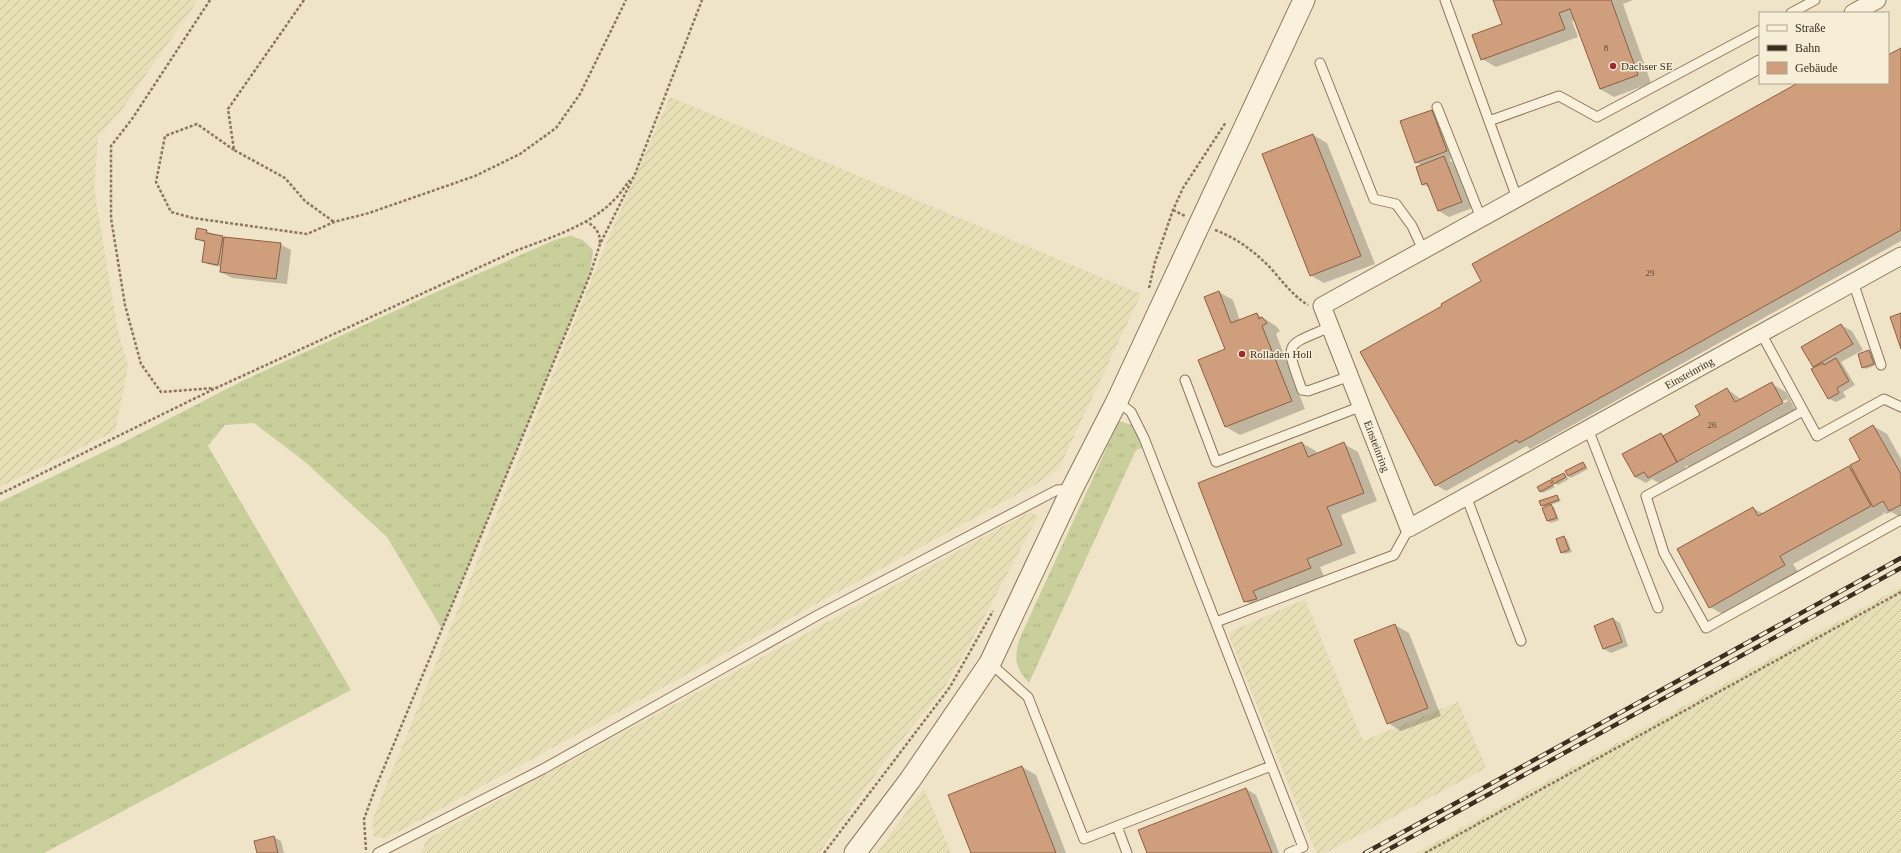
<svg xmlns="http://www.w3.org/2000/svg" width="1901" height="853" font-family="Georgia,serif">
  <style>
    .farmland { fill: url(#farmland-furrows) }
    .grass { fill: url(#grass-tufts) }
    .shadow { fill: #0003; fill-rule: evenodd }
    .building { fill: #cf9f7d; stroke: #8d5f41 }
    .lines { fill: none; stroke-linecap: round; stroke-linejoin: round }
    .service-casing { stroke: #8d765c; stroke-width: 11 }
    .minor-casing { stroke: #8d765c; stroke-width: 19 }
    .tertiary-casing { stroke: #8d765c; stroke-width: 23 }
    .path { stroke: #8d765c; stroke-width: 2.5; stroke-dasharray: 3 2; stroke-linecap: butt }
    .service { stroke: #faf1dc; stroke-width: 9 }
    .minor { stroke: #faf1dc; stroke-width: 17 }
    .tertiary { stroke: #faf1dc; stroke-width: 21 }
    .rail-casing { stroke: #3d2e20; stroke-width: 4.5 }
    .rail { stroke: #f7eed8; stroke-width: 3; stroke-dasharray: 9; stroke-linecap: butt }
    .poi-dot { fill: #9e2a2b; stroke: #f7eed8; stroke-width: 1.5 }
    .labels { text-anchor: middle; stroke-width: 3; stroke-linejoin: round; paint-order: stroke }
    .number-label { font-size: 9px; fill: #624a37 }
    .poi-label { font-size: 11px; fill: #3d2e20; stroke: #f7eed8; text-anchor: start }
    .street-label { font-size: 11px; fill: #3d2e20; stroke: #f7eed8 }
  </style>
  <defs>
    <pattern id="farmland-furrows" width="10" height="10" patternUnits="userSpaceOnUse"><rect width="10" height="10" fill="#e6deb5"/><path d="M-1 1l2-2M0 10L10 0M9 11l2-2" fill="none" stroke="#c6bf9b"/></pattern>
    <pattern id="grass-tufts" width="24" height="20" patternUnits="userSpaceOnUse"><rect width="24" height="20" fill="#c9cf9b"/><path d="M3 7l-1-3M5 7V3M7 7l1-3M15 17l-1-3M17 17v-4M19 17l1-3" fill="none" stroke="#aeb285"/></pattern>
  </defs>
  <rect width="100%" height="100%" fill="#f0e4c8"/>
  <path class="farmland" d="M0,0H198L120,112L98,137L94,188L117,326L128,366L115,431L0,487Z
    M670,97L1141,294L1059,468L1040,482L387,838L374,837L372,821L608,239Z
    M1030,512L1038,516L972,640L944,688L891,753L819,853H421L427,839Z
    M1901,587V853H1416Z
    M1305,599L1363,741L1458,702L1486,768L1325,853H1316L1228,633Z
    M924,788L951,853H877Z"/>
  <path class="grass" d="M571,236L583,240L593,250L590,275L442,629L387,537L304,461L254,423L225,425L208,446L351,690L44,853H0V502L126,441L240,382L434,293L557,239Z
    M1119,421L1135,426L1145,447L1136,450L1029,683C1015,667 1014,660 1019,640Z"/>
  <path class="shadow" d="M1494,0H1633L1623,4L1651,83L1614,97L1600,89L1575,20L1572,21L1578,37L1496,67L1482,59L1503,25Z
    M1901,49V241L1530,449L1527,446L1446,491L1436,485L1444,306L1800,83H1888V57Z
    M1431,111L1442,117L1456,157L1449,160L1455,163L1472,208L1449,217L1439,211L1431,189L1423,184L1422,166L1416,162Z
    M1313,135L1327,143L1375,264L1324,283L1310,275Z
    M206,231L225,238L280,244L291,250L287,284L232,278L221,272L222,267L210,265L203,261L206,243L196,239Z
    M1219,292L1233,300L1240,321L1257,314L1276,326L1280,331L1276,334L1305,409L1240,435L1226,427L1200,360L1226,350Z
    M1841,325L1852,331L1863,350L1841,362L1855,385L1843,392L1846,397L1836,402L1829,399L1816,368L1814,366Z
    M1869,351L1872,353L1876,365L1866,369L1863,367Z
    M1772,384L1786,392L1796,411L1692,469L1685,465L1686,468L1659,483L1652,479L1646,483L1635,477L1661,434L1664,436L1702,415L1727,389L1742,400ZM1787,399L1788,401L1684,459V457Z
    M1873,426L1887,434L1901,459V517L1891,512L1887,514L1883,512L1884,514L1793,564L1799,573L1724,615L1710,607L1753,508L1764,514L1849,467L1853,470L1861,460Z
    M1302,443L1316,451L1317,454L1344,444L1358,452L1377,501L1341,515L1356,553L1320,567L1324,576L1267,598L1270,607L1259,609L1245,601Z
    M1583,463L1588,469L1571,478L1568,476Z
    M1564,474L1569,479L1558,485L1555,483Z
    M1550,481L1555,487L1543,493L1540,491Z
    M1557,496L1561,501L1551,505L1554,507L1559,520L1551,523L1548,521L1543,508L1545,507L1542,505Z
    M1564,537L1567,539L1572,552L1565,554L1562,552Z
    M1613,619L1620,623L1628,646L1611,653L1604,649L1595,626Z
    M1395,625L1409,633L1441,716L1401,731L1388,723Z
    M1022,767L1036,775L1066,853H972Z
    M1246,789L1256,795L1279,853H1148Z
    M274,837L281,841L284,853H258Z"/>
  <path class="building" d="M1493,0H1611L1638,75L1600,89L1570,9L1559,13L1565,29L1481,60L1472,35L1502,24Z
    M1901,48V230L1519,443L1517,440L1435,486L1360,352L1442,306L1441,304L1481,281L1472,264L1798,83H1888V55Z
    M1432,110L1447,151L1415,163L1400,121Z
    M1313,134L1361,256L1310,276L1262,154Z
    M1444,156L1462,202L1438,211L1427,183L1422,185L1416,167Z
    M197,228L207,230L206,233L223,236L218,265L202,262L205,241L195,239Z
    M224,237L281,243L276,279L220,272Z
    M1219,291L1231,323L1257,313L1259,319L1262,317L1267,323L1262,326L1292,401L1225,427L1198,360L1225,349L1204,297Z
    M1901,313V349L1890,317Z
    M1841,324L1853,344L1813,367L1801,347Z
    M1869,350L1874,364L1862,368L1858,354Z
    M1836,358L1849,381L1837,388L1839,393L1828,399L1811,369L1823,363L1824,365Z
    M1772,382L1783,403L1677,462L1663,436L1700,415L1695,406L1727,388L1735,402Z
    M1873,425L1901,474V505L1889,511L1883,501L1873,507L1850,465L1860,460L1849,439Z
    M1661,433L1677,462L1648,478L1644,472L1635,477L1622,454Z
    M1302,442L1308,457L1344,442L1364,493L1327,507L1342,545L1307,559L1311,568L1253,591L1257,599L1244,602L1198,483Z
    M1583,462L1586,467L1568,476L1565,471Z
    M1849,466L1871,506L1780,556L1785,565L1709,608L1677,549L1753,507L1758,516Z
    M1564,473L1566,477L1554,484L1551,479Z
    M1550,480L1553,485L1540,492L1537,487Z
    M1557,495L1559,500L1541,506L1539,501Z
    M1551,504L1557,518L1547,521L1542,508Z
    M1564,536L1569,550L1561,553L1556,539Z
    M1613,618L1622,642L1603,649L1594,626Z
    M1395,624L1428,708L1387,724L1354,640Z
    M1022,766L1056,853H971L948,795Z
    M1246,788L1272,853H1147L1138,830Z
    M274,836L278,853H257L254,841Z"/>
  <g class="lines">
    <g class="service-casing">
      <path id="service" d="M1445,0L1517,198
        M1791,13L1815,0
        M1320,63L1374,199L1396,204L1412,226L1423,250
        M1437,107L1481,218
        M1489,121L1559,96L1597,117L1760,30
        M1853,282L1881,365
        M1330,327C1283,347 1285,341 1302,390L1308,391L1350,376
        M1761,333L1817,436L1884,399L1901,407
        M1185,380L1216,462L1362,406
        M1117,401L1131,412L1144,438L1303,847L1289,853
        M1803,411L1646,496L1664,553L1706,628L1901,520
        M1588,429L1658,608
        M1466,496L1521,641
        M1216,622L1394,555L1409,528
        M990,663L1028,697L1084,839L1117,826
        M378,853L543,769L818,615L1057,490L1072,489
        M1127,853L1117,826L1271,766"/>
    </g>
    <g class="minor-casing">
      <path id="minor" d="M1853,13L1877,0
        M1760,64L1322,306L1409,528L1901,256"/>
    </g>
    <g class="tertiary-casing">
      <path id="tertiary" d="M855,853L910,780L990,663L1072,489L1117,401L1304,0"/>
    </g>
    <path class="path" d="M210,0L132,119L111,146V218L125,305L141,364L161,392L214,388
      M304,0L228,109L234,150L285,178L305,201L334,222
      M234,150L197,124L165,136L156,182L171,212L193,218L307,234L334,222L369,213L475,176L520,154L556,128L580,94L626,0
      M1173,210L1185,216
      M585,221C595,226 600,232 600,243
      M1215,230C1239,239 1258,254 1275,273C1285,285 1294,296 1308,305
      M1149,288L1155,262L1173,210L1183,188L1226,122
      M0,494L216,388L515,251C549,238 590,226 615,199C621,193 625,186 630,180
      M366,850L364,819L375,789L590,275L600,244L635,174L702,0
      M824,853L950,687L993,611
      M1425,853L1901,592"/>
    <use href="#service" class="service"/>
    <use href="#minor" class="minor"/>
    <use href="#tertiary" class="tertiary"/>
    <g class="rail-casing">
      <path id="rail" d="M1365,853L1901,558
        M1382,853L1901,568"/>
    </g>
    <use href="#rail" class="rail"/>
  </g>
  <g class="poi-dot">
    <circle cx="1613" cy="66" r="4"/>
    <circle cx="1242" cy="354" r="4"/>
  </g>
  <g class="labels">
    <g class="number-label">
      <text x="1606" y="51">8</text>
      <text x="1650" y="276">29</text>
      <text x="1712" y="428">26</text>
    </g>
    <g class="poi-label">
      <text x="1621" y="70">Dachser SE</text>
      <text x="1250" y="358">Rolladen Holl</text>
    </g>
    <g class="street-label">
      <text transform="translate(1689 373) rotate(-29)" y="4">Einsteinring</text>
      <text transform="translate(1377 446) rotate(69)" y="4">Einsteinring</text>
    </g>
  </g>
  <rect x="1759" y="12" width="130" height="72" fill="#f7eed8" stroke="#ada18e"/>
  <rect x="1767" y="25" width="20" height="6" fill="#faf1dc" stroke="#ada18e"/>
  <text x="1795" y="32" font-size="12" fill="#3d2e20">Straße</text>
  <rect x="1767" y="45" width="20" height="6" fill="#3d2e20" stroke="#ada18e"/>
  <text x="1795" y="52" font-size="12" fill="#3d2e20">Bahn</text>
  <rect x="1767" y="62" width="20" height="12" fill="#cf9f7d" stroke="#ada18e"/>
  <text x="1795" y="72" font-size="12" fill="#3d2e20">Gebäude</text>
</svg>
